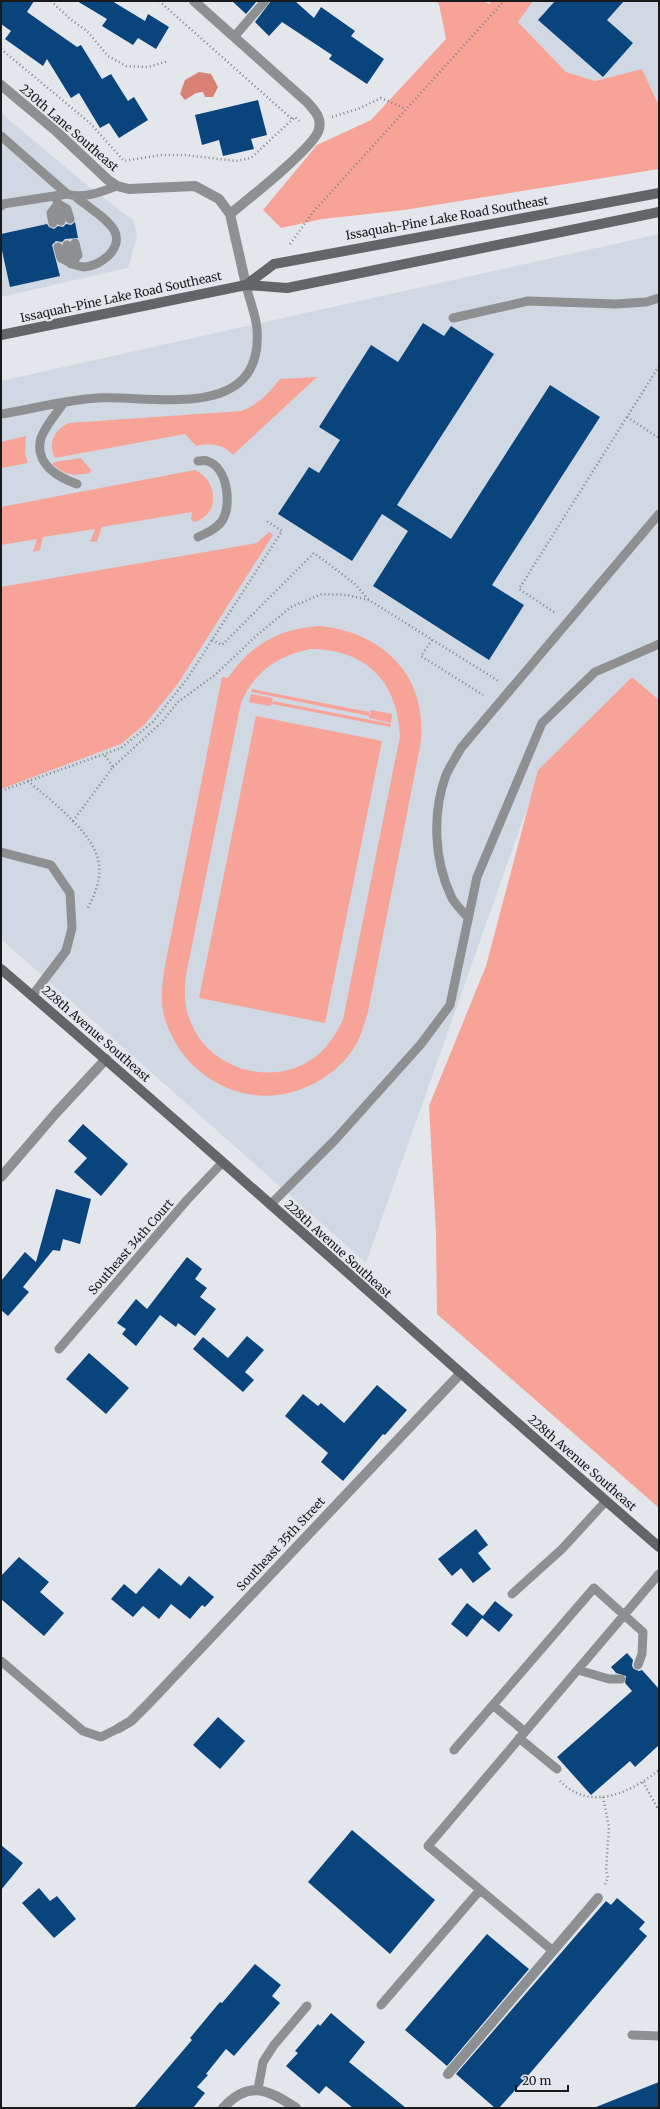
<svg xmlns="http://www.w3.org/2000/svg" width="660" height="2109" font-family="Merriweather,serif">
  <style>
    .built { fill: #d0d9e3 }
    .green { fill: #f7a397; fill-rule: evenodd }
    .water { fill: #da8176 }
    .building { fill: #09447d }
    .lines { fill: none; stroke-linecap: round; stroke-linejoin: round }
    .path { stroke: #808286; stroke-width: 2.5; stroke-dasharray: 1 3; stroke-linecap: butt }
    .lane { stroke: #8d8f91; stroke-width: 9 }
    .street { stroke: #8d8f91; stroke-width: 10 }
    .secondary { stroke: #636568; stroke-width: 10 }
    .labels { text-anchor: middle; stroke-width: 4; stroke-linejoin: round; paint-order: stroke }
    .street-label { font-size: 12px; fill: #191a1c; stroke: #e3e7ec }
  </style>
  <rect width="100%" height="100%" fill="#e3e7ec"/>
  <path class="built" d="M533,1H659V106L642,69L595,81L566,72L518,22Z
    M1,113L82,181L134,221L137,237L128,268L1,297Z
    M659,234V700L632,677L530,800L366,1263L1,939V381Z"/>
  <path class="green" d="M436,1H484L489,4L492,1H533L518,22L566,72L595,81L642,69L659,106V169L404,210L322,219L281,228L263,210L317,145L371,120L446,39L439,4Z
    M317,377L233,455C223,444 210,443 196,446L185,434L55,458C47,443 55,429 69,423L241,411C259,404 269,393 280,379Z
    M26,436L25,453L28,463L1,468V442Z
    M81,458L91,470L90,473C72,476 67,476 52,464L55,462Z
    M195,470C218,480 221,515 194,522L191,519L192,512L102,527L97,541L90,542L95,529L43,537L40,550L33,552L37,539L1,545V507Z
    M269,532L273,535L177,685L145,724L121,744L1,789V587L257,543Z
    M320,626C386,633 430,679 420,747L368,1012C364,1024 361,1037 354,1048C341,1068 321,1082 299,1090C242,1110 182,1075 165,1019C160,1003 162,987 164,971L222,677L228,678C250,645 280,628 320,626ZM310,649C365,649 398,681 400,736L343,1020C337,1031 332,1041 323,1050C283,1090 212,1074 191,1023C184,1008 184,991 186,975L241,703C254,672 277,656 310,649Z
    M632,677L659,700V1508L437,1314L436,1233L429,1106L486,966L538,770Z
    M252,689L369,712V716L251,692Z
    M251,694L273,698L271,706L249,702Z
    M273,701L391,724L390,727L272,704Z
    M371,710L392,714L391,723L369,718Z
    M256,716L382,741L325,1023L199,998Z"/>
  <path class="water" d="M199,72L211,74L218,87L213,97H205L203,92L196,93L185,100L180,94L185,80Z"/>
  <path class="building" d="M1,1H34L27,12L77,47L81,45L102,79L111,74L128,101L134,97L148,120L119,138L109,123L100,128L79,93L71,98L47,59L43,66L5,39L11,31L1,24Z
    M77,1H112L145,21L148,14L169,27L156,49L138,38L133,45L102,26L107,19Z
    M232,1H257L246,14Z
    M271,1H295L314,18L321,7L355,31L351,36L384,59L367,84L329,59L332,55L282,22L269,36L255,22Z
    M555,1H624L607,20L633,43L603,77L538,20Z
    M258,100L267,135L251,139L254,149L223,156L219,140L202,145L195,115Z
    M75,222L78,238L65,239L62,242L56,241L52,245L60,276L10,287L1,246V234L47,224L49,227L54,229L58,226L63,227L66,224L71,225Z
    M423,323L444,336L451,326L494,354L397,505L451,539L550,385L600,417L492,585L524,605L489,660L373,586L408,531L382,514L352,561L278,514L309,467L319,473L340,440L319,427L371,345L398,362Z
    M83,1124L128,1164L101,1196L74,1172L87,1158L68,1141Z
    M56,1189L91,1199L80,1244L63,1239L60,1251L53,1250L23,1287L29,1292L8,1316L1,1310V1281L25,1252L36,1262Z
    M187,1257L202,1269L195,1279L207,1288L200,1297L216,1309L195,1336L178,1323L176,1327L160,1315L136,1346L122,1334L126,1329L117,1323L136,1299L147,1309Z
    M247,1336L264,1350L245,1372L254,1380L243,1392L193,1349L203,1337L228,1358Z
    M89,1353L129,1388L106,1414L66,1379Z
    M377,1385L407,1410L385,1435L383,1434L343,1481L321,1462L328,1453L285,1416L303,1394L318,1406L321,1403L344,1423Z
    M476,1529L488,1545L478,1553L491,1569L473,1583L461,1568L452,1576L438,1559Z
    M19,1557L49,1582L40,1592L64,1613L44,1636L1,1599V1576Z
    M159,1568L181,1586L189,1576L214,1597L205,1607L202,1605L190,1619L171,1604L159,1619L143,1606L133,1617L111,1599L124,1584L136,1594Z
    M495,1601L513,1615L499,1632L482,1618L467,1637L451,1624L467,1603L483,1616Z
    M627,1653L633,1660L632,1666L634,1669L639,1671L642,1670L659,1689V1745L635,1767L630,1761L591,1795L557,1757L632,1691L625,1683L626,1676L616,1673L611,1667Z
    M218,1717L245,1741L220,1769L193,1745Z
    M352,1830L435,1900L390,1954L308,1882Z
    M1,1845L23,1863L1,1890Z
    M39,1888L50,1901L57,1896L76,1919L54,1938L22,1903Z
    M617,1898L645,1922L639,1929L647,1936L526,2078L499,2108H495L456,2074L606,1901L611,1905Z
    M487,1934L529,1969L447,2066L405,2030Z
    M255,1964L281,1985L272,1996L280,2003L234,2056L226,2049L206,2074L208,2075L197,2087L205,2093L193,2108H134L192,2040L190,2038L220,2002L222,2003Z
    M331,2013L365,2042L349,2062L406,2108H353L326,2086L319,2094L286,2066L298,2053L295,2051L318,2024L320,2026Z
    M659,2082V2108H596V2107Z"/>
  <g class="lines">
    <path class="path" d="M51,1L70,19L87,31L108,56L126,66L148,67L168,61
      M159,1L292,119
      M1,49L90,123L124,161L161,155H185L236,161L251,158L295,117L301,123
      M332,117L358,109L381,98L406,109
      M290,244L314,211L504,1
      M627,417L659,438
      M554,612L519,589L659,366
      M212,640L222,645L314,553L354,583L368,599
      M432,640L421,656L483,695
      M113,767L161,723L178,702L215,675L256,636L291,607L322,594L347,595L369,600L500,682
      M28,781C50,800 97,835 99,865C101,881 94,896 87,910
      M1,791L121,748L153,722L187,679L282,531L265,520
      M73,821L113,767L104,754
      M560,1781C590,1812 630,1793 659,1770
      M643,1782L657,1807L659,1806
      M603,1797L609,1827L606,1871L608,1877L604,1887"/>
    <path class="lane" d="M234,37L265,1
      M1,136L67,194
      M56,196L61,221
      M58,204L67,209L70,219
      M1,206L3,204L67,194C84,199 101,192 117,186
      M53,223L51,213L58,204
      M67,245L71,264
      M58,247L61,258C68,262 76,267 84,267C101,266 124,248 114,230C106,217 88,207 76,197
      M71,264L78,255L75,243
      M453,318L528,301L616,304L646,302L659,298
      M63,404C56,414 45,426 41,438C34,463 57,477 77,484
      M1,414C33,409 65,400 97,398C154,395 264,423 257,329C256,315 249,299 246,285
      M198,461C201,461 205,460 207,461C228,467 232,506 222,521C216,529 207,533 198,537
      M1,852L51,865L70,893L72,928L66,951L32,996
      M468,918C463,911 454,904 451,896C434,860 432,813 446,775C450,766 456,757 461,748L659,514
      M270,1205L335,1140L421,1044L450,1005L477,877L542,723L595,672L659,644
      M59,1349L187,1200L222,1163
      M512,1594L562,1549L606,1501
      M1,1661L83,1731L101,1737L119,1728
      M578,1670L609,1679H621
      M493,1705L594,1588L643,1632L642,1654L638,1665
      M519,1738L557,1769
      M454,1750L493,1705L524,1731
      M553,1951L428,1846L659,1574
      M381,2005L480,1890
      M632,2035L659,2036
      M258,2089L263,2062L274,2045L307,2006"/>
    <path class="street" d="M194,1L307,102C314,110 322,117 319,129C316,146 247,200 230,214
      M1,85L56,131L108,180L117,186L129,189L195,186L219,199L230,214L246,285
      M1,1177L56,1113L106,1059
      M119,1728L131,1721L149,1703L460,1374
      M448,2074L598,1898
      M223,2108C249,2079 268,2090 296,2108"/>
    <path class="secondary" d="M246,285L274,264L659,193
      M1,335L246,285L287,288L659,212
      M1,969C223,1159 439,1356 659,1547"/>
  </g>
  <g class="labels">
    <g class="street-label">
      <text transform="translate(69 128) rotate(41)" y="4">230th Lane Southeast</text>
      <text transform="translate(447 218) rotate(-10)" y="4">Issaquah-Pine Lake Road Southeast</text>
      <text transform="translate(121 297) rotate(-12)" y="4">Issaquah-Pine Lake Road Southeast</text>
      <text transform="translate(96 1034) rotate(41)" y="4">228th Avenue Southeast</text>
      <text transform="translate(131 1247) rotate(-49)" y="4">Southeast 34th Court</text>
      <text transform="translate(338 1249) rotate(42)" y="4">228th Avenue Southeast</text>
      <text transform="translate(582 1463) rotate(41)" y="4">228th Avenue Southeast</text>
      <text transform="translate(281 1544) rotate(-47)" y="4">Southeast 35th Street</text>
    </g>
  </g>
  <rect width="660" height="2109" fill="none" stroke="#191a1c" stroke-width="4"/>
  <path d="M516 2085v6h52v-6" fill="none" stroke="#191a1c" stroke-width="2"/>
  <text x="522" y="2085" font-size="12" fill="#191a1c" stroke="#e3e7ec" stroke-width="3" paint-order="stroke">20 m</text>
</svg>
